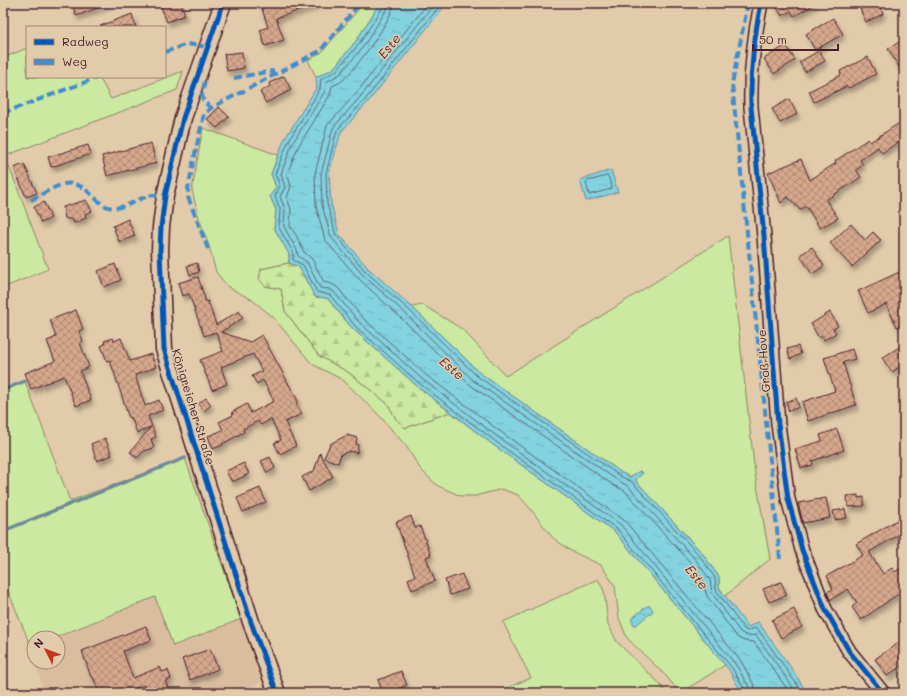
<svg xmlns="http://www.w3.org/2000/svg" width="907" height="696" font-family="Mali,sans-serif">
  <style>
    .built { fill: #dabd9f }
    .grass { fill: #cbe9a0; stroke: #8a8466 }
    .forest { fill: url(#forest-firs); stroke: #8a8466 }
    .water { fill: url(#water-ripples); stroke: #6c8a97 }
    .lines { fill: none; stroke-linecap: round; stroke-linejoin: round }
    .shore { stroke: #606773; stroke-width: 1 }
    .stream { stroke: #6c8a97; stroke-width: 3.5 }
    .building { fill: url(#building-cross-hatch); stroke: #4a1f2b; filter: url(#shadow) }
    .minor-casing { stroke: #4a1f2b; stroke-width: 16 }
    .tertiary-casing { stroke: #4a1f2b; stroke-width: 19 }
    .minor { stroke: #e1cbaa; stroke-width: 13 }
    .tertiary { stroke: #e1cbaa; stroke-width: 16 }
    .quiet { stroke: #418dcd; stroke-width: 4; stroke-dasharray: 8 4; stroke-linecap: butt }
    .cycleway-casing { stroke: #e1cbaa; stroke-width: 8 }
    .cycleway { stroke: #0057b8; stroke-width: 5 }
    .labels { text-anchor: middle; stroke-width: 3; stroke-linejoin: round; paint-order: stroke }
    .street-label { font-size: 12px; fill: #4a1f2b; stroke: #e1cbaa }
    .water-label { font-size: 13px; font-style: italic; fill: #50313d; stroke: #e1cbaa }
  </style>
  <defs>
    <pattern id="forest-firs" width="22" height="20" patternUnits="userSpaceOnUse"><rect width="22" height="20" fill="#cbe9a0"/><path d="M5 1l3.5 6h-7zM16 11l3.5 6h-7z" fill="#b0c78a"/></pattern>
    <pattern id="water-ripples" width="26" height="14" patternUnits="userSpaceOnUse"><rect width="26" height="14" fill="#82d2df"/><path d="M2 4q2-2 4 0t4 0M15 11q2-2 4 0t4 0" fill="none" stroke="#72b4c0"/></pattern>
    <pattern id="building-cross-hatch" width="8" height="8" patternUnits="userSpaceOnUse"><rect width="8" height="8" fill="#d5a88d"/><path d="M0 0l8 8M0 8l8-8" fill="none" stroke="#af8873"/></pattern>
    <filter id="shadow"><feDropShadow dx="2.5" dy="4.5" stdDeviation="2" flood-color="#0004"/></filter>
  </defs>
  <rect width="100%" height="100%" fill="#e1cbaa"/>
  <filter id="ink" filterUnits="userSpaceOnUse"><feTurbulence type="fractalNoise" baseFrequency=".025" numOctaves="2"/><feDisplacementMap in="SourceGraphic" scale="8" xChannelSelector="R" yChannelSelector="G"/><feConvolveMatrix kernelMatrix="1 2 1 2 8 2 1 2 1" color-interpolation-filters="sRGB"/></filter>
  <g filter="url(#ink)">
    <path class="built" d="M156,597L173,646L241,619L266,680L236,693H45L35,662H58V638H54Z"/>
    <path class="grass" d="M364,3H380L356,41L333,69L316,77L308,60L322,52Z
      M27,48V77H99L111,99L183,71L177,90L5,156L48,269L3,288V58Z
      M203,128L278,155L271,174L276,187L270,196L276,210L274,228L289,254V263L261,269L265,286L281,289L285,311L319,356L348,372L388,404L396,419L405,428L450,412L492,444L615,532L725,665L680,693L666,676L627,638L619,618L615,586L601,565L571,551L553,538L529,507L518,495L502,489L475,496H461L438,486L421,470L406,446L377,413L343,380L312,364L273,317L251,299L228,287L216,272L209,246L199,218L192,190Z
      M728,236L755,474L770,559L725,596L719,587V577L702,553L636,481V479L643,473L640,471L630,477L622,473L480,373L412,307L423,305L462,329L506,376Z
      M25,381L70,501L185,458L241,619L173,646L155,597L54,638H34V646L31,647L3,578V390Z
      M598,579L604,591L608,624L617,642L659,683L665,692L494,693L531,678L503,622Z"/>
    <path class="forest" d="M289,263L299,267L315,297L327,298L352,328L417,386L450,412L405,428L396,419L388,404L348,372L319,356L285,311L281,289L265,286L259,279L261,269Z"/>
    <path class="water" d="M380,3H447L368,102L341,132L329,174L331,203L339,234L368,268L412,307L480,373L622,473L630,477L640,471L643,473L636,479V481L702,553L719,577V588L748,627L758,622L792,669L807,693H742L729,670L615,532L492,444L417,386L352,328L327,298L315,297L299,267L289,263V254L274,228L276,210L270,196L276,187L271,174L284,140L317,87L316,77L333,69L356,41Z
      M611,170L618,192L586,201L580,180Z
      M647,606H650L653,610L652,612L636,625H634L631,619Z"/>
    <g class="lines">
      <path class="shore" d="M383,3V7L359,44L336,71L321,79L320,89L288,142L275,174L280,186L275,196L280,209L279,228L293,252V260L303,265L317,292L330,295L355,326L419,383L495,441L617,529L732,668L745,690V693
        M388,3L387,9L363,47L340,74L326,82L325,91L292,144L281,174L285,187L280,197L285,209L284,227L297,250L298,256L307,262L320,288L329,289L333,291L359,322L422,379L498,437L621,525L736,665L749,687L750,693
        M394,3C394,17 355,70 343,80C340,83 336,84 332,86L330,95L298,147L287,174L291,186L287,198L291,209L290,226L296,235L304,252L312,259L324,282L332,284L337,287L363,318L426,375L501,432L625,521L741,661L754,685L756,693
        M428,3L357,92L327,126L315,174L316,206L325,240L358,278L401,318L469,384L613,485L625,491L690,562L704,582L705,590L707,596L737,637L744,641L754,642L790,693
        M435,3L361,96L333,128L321,174L322,205L331,237L362,274L405,313L473,380L617,480L628,486L695,559L710,580L712,593L740,632L747,636L756,635L797,693
        M442,3L365,100L337,130L326,174L327,204L336,235L365,271L409,310L477,376L620,476L632,482L699,555L715,578L716,590L744,629L748,631L755,628H757L803,693
        M608,176L612,187L611,189L589,195L586,182Z"/>
      <path class="stream" d="M3,390L25,381
        M3,531L185,458"/>
    </g>
    <path class="building" d="M72,3H107L108,4L76,16Z
      M172,3H181L185,15L167,22L161,7Z
      M260,3H315L316,5L276,18L284,40L265,46L260,30L268,27Z
      M774,3H817L794,16L791,11L782,16Z
      M872,3H878L883,14L866,22L860,9Z
      M132,14L136,27H100V26Z
      M833,18L843,34L815,50L806,34Z
      M904,39V75L888,49Z
      M786,45L795,60L774,74L764,59Z
      M819,51L825,61L805,72L799,62Z
      M242,52L244,68L227,71L224,54Z
      M868,57L876,74L849,88L847,86L814,102L809,91L841,75L840,71Z
      M284,76L291,90L266,103L260,92L270,86L269,83Z
      M789,99L797,114L780,123L772,109Z
      M219,107L229,117L217,128L207,119Z
      M904,120V138L882,153L878,147L860,160L863,165L856,170L861,177L826,200L838,218L820,228L806,206L800,210L788,197L781,203L768,173L801,159L810,180L836,163L835,161L868,139L870,142Z
      M151,143L156,163L107,176L102,156Z
      M88,145L91,154L51,167L48,157Z
      M24,164L37,193L26,197L14,168Z
      M86,200L92,211L85,214L86,218L74,223L73,220L65,218L63,207Z
      M44,202L51,218L41,223L34,207Z
      M128,219L135,236L119,242L113,226Z
      M851,224L865,240L873,232L881,240L852,267L830,243Z
      M812,247L824,266L812,274L800,255Z
      M197,263L199,272L190,275L187,266Z
      M115,264L121,280L104,287L98,271Z
      M904,270V324L897,327L886,304L868,313L858,291Z
      M198,277L206,302L208,301L216,325L239,311L243,318L221,332L250,342L262,335L298,401L296,403L302,414L285,422L296,446L280,454L274,443L281,440L271,419L261,425L258,421L243,429L244,432L222,444L223,445L213,449L208,436L223,430L219,422L233,415L232,412L247,404L251,413L274,401L263,380L257,384L252,376L262,371L253,354L221,367L227,384L212,390L200,360L223,351L216,332L204,336L189,294L182,296L178,283Z
      M76,310L83,329L79,331L83,341L80,343L89,367L80,371L91,400L76,406L64,376L31,389L25,373L55,361L47,341L56,337L50,320Z
      M830,312L838,326L833,329L836,333L824,340L822,336L819,338L811,324Z
      M113,338L114,341L121,338L130,361L151,354L156,367L135,375L145,406L159,400L163,410L148,416L156,437L151,439L154,448L144,451L137,458L130,452L151,427L137,433L131,417L129,418L110,360L107,361L101,346L105,344L104,341Z
      M904,344V364L892,372L882,358Z
      M798,346L801,354L790,359L787,349Z
      M852,349L855,359L843,362L856,405L808,421L802,402L835,391L824,358Z
      M206,398L211,405L204,411L198,404Z
      M796,398L799,407L789,411L786,402Z
      M837,429L844,450L812,461L813,465L801,468L795,449L822,441L820,435Z
      M347,435L357,438L356,444L358,445L357,453L350,451L341,454L338,463L324,458L330,444Z
      M105,438L112,455L97,461L91,444Z
      M320,453L333,477L309,491L302,477L314,471Z
      M270,457L275,468L267,473L261,461Z
      M244,463L249,474L232,482L226,471Z
      M260,488L266,502L243,512L237,498Z
      M858,495V498L864,497V506L848,507L847,496Z
      M826,498L830,518L803,523L798,503Z
      M845,509L847,518L835,520L833,511Z
      M411,516L415,528L420,526L431,555L426,557L435,581L412,590L408,579L415,576L396,522Z
      M904,516V532L869,552L883,574L892,568L895,572L904,566V590L861,620L852,607L857,603L848,589L830,600L827,592L833,589L827,576L863,555L856,544Z
      M462,574L468,589L450,595L445,580Z
      M781,582L787,595L769,602L763,589Z
      M794,609L802,627L781,638L772,620Z
      M146,626L151,640L123,651L133,678L160,667L162,672L168,670L171,679L165,681L170,693H147L144,685L123,693H100L93,677H91L82,651Z
      M904,639V664L887,676L875,659Z
      M210,649L218,669L190,680L182,659Z
      M401,671L407,685L388,693H383L378,680Z"/>
    <g class="lines">
      <g class="minor-casing">
        <path id="minor" d="M761,3C754,37 750,72 751,107L764,236L778,424L788,499L802,550L825,609L849,651L883,693"/>
      </g>
      <g class="tertiary-casing">
        <path id="tertiary" d="M223,3L183,118L165,196L161,227L160,250L164,349L251,622L277,693"/>
      </g>
      <use href="#minor" class="minor"/>
      <use href="#tertiary" class="tertiary"/>
      <path class="quiet" d="M748,3L732,84L780,559
        M165,52L187,44L208,47
        M234,78L272,71L274,75
        M205,81C202,96 198,97 211,108
        M3,113L99,77
        M31,200C39,196 57,185 64,184C90,180 94,208 115,208C128,207 140,197 153,195C157,195 161,196 165,196
        M208,249L188,197V189L195,154L204,114L211,108L320,51L360,3"/>
      <g class="cycleway-casing">
        <path id="cycleway" d="M223,3L183,118L165,196L161,227L160,250L164,349L251,622L277,693
          M761,3C754,37 750,72 751,107L764,236L778,424L788,499L802,550L825,609L849,651L883,693"/>
      </g>
      <use href="#cycleway" class="cycleway"/>
    </g>
  </g>
  <g class="labels">
    <g class="street-label">
      <text transform="translate(764 361) rotate(-94)" y="4">Groß Hove</text>
      <text transform="translate(193 407) rotate(73)" y="4">Königreicher Straße</text>
    </g>
    <g class="water-label">
      <text transform="translate(389 46) rotate(-51)" y="5">Este</text>
      <text transform="translate(452 368) rotate(41)" y="5">Este</text>
      <text transform="translate(697 577) rotate(51)" y="5">Este</text>
    </g>
  </g>
  <rect width="907" height="696" fill="none" stroke="#e1cbaa" stroke-width="16"/>
  <rect x="8" y="8" width="891" height="680" fill="none" stroke="#4a1f2b" stroke-width="1.5" filter="url(#ink)"/>
  <rect x="26" y="26" width="140" height="52" fill="#e1cbaa" stroke="#a58677"/>
  <rect x="34" y="39" width="20" height="6" fill="#0057b8" stroke="#a58677"/>
  <text x="62" y="46" font-size="12" fill="#4a1f2b">Radweg</text>
  <rect x="34" y="59" width="20" height="6" fill="#418dcd" stroke="#a58677"/>
  <text x="62" y="66" font-size="12" fill="#4a1f2b">Weg</text>
  <g transform="translate(46 650) rotate(312)"><circle r="19" fill="#e1cbaa" stroke="#a58677"/>
  <path d="M0-3L7 15L0 10L-7 15Z" fill="#c8321e"/>
  <text y="-6" font-size="11" font-weight="bold" text-anchor="middle" fill="#4a1f2b">N</text>
  </g>
  <path d="M753 44v6h85v-6" fill="none" stroke="#4a1f2b" stroke-width="2"/>
  <text x="759" y="44" font-size="12" fill="#4a1f2b" stroke="#e1cbaa" stroke-width="3" paint-order="stroke">50 m</text>
</svg>
